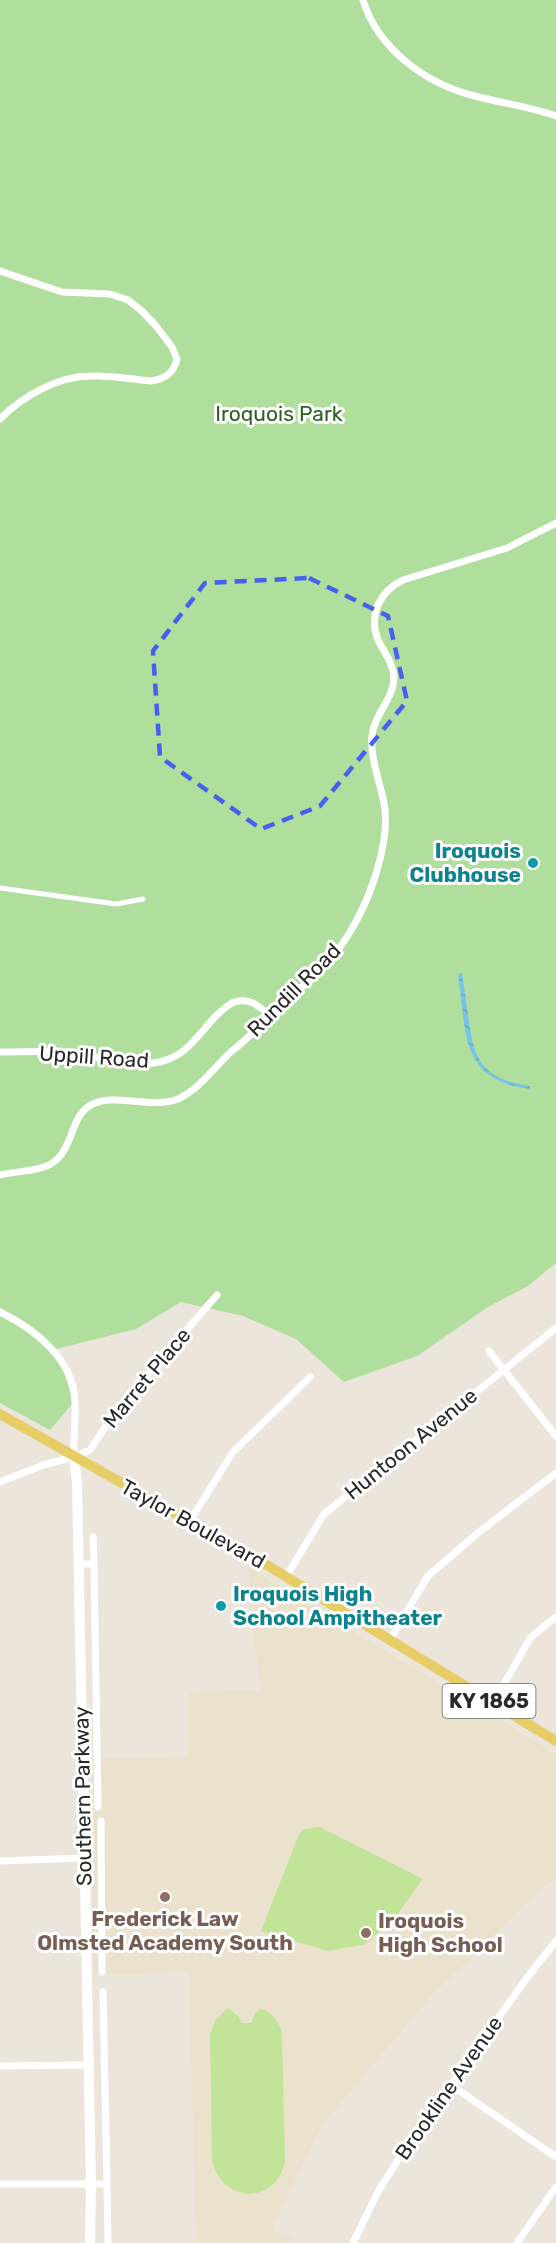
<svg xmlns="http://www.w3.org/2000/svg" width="556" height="2243" font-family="Rubik,sans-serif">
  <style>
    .education { fill: #ebe2cd }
    .green { fill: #b0de9c }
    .pitch { fill: #c1e498 }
    .water { fill: url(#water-waves) }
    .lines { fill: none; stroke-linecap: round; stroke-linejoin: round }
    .pedestrian { stroke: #fff; stroke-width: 5 }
    .minor { stroke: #fff; stroke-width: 7 }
    .secondary { stroke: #fff; stroke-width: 10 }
    .primary { stroke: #e7cd65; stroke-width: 10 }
    .marked { fill: none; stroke: #4760ed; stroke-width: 4.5; stroke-dasharray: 12 8; stroke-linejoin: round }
    .culture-dot { fill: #0f9aa8; stroke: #fff; stroke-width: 2 }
    .education-dot { fill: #8d6e63; stroke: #fff; stroke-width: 2 }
    .labels { text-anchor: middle; stroke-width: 6; stroke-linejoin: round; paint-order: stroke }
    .shield { fill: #fff; stroke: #696969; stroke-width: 1.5 }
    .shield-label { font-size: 20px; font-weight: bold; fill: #292929 }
    .park-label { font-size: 21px; fill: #2a611f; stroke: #fff }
    .culture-label { font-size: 21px; font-weight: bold; fill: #0d838f; stroke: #fff; text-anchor: end }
    .street-label { font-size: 21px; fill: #292929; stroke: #fff }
    .education-label { font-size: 21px; font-weight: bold; fill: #785e54; stroke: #fff }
  </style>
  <defs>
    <pattern id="water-waves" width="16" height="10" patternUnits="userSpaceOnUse" patternTransform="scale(1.5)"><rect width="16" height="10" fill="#76c4e6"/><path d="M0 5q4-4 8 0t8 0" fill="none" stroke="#66a8c5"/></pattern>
  </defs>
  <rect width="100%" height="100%" fill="#ebe5dc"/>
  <path class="education" d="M248,1567L556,1754V1876L433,1994L322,2125L272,2229L292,2239L290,2243H196L189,1972L94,1974L90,1759L188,1757V1692L261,1690L253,1634Z"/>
  <path class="green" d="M0,0H556V1263L528,1286L488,1307L417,1356L344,1382L296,1339L243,1316L181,1302L136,1329L52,1350L62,1364L73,1403L50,1430L0,1403Z"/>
  <path class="pitch" d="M320,1827L423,1879L391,1923L363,1945L328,1951L261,1931L299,1834L304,1829Z
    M228,2008L239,2017L241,2023H251L256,2012L261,2009C272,2011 280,2023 282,2034L285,2162C275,2206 221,2203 212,2160L210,2034L216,2019Z"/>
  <path class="water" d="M460,973H462C464,987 466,1001 468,1015C474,1061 481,1078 530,1086V1089C458,1080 467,1030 458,975Z"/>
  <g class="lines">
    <path class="pedestrian" d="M0,888L116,904L143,899"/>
    <path class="minor" d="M363,0C378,49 426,84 475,96C502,103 530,107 556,116
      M0,271L62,292L110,294L128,300L142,311L156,326L172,347L177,359C174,373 165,379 151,381C131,379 111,375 91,376C58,376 23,396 0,419
      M0,1052C22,1052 44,1051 65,1052C102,1055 144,1076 179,1054C199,1041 211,1015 232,1003C248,997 257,1004 269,1015
      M0,1175C16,1171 34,1172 49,1165C74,1152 69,1119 89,1106C112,1091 150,1110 178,1099C200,1089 214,1067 232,1051C239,1045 246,1040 252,1033C261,1024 268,1015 277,1006C289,997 301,988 313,978C340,953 361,918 373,883C381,859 389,828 384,803C380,782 370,758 372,736C374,714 394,699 394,677C393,663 384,652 378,640C368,615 380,591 403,580L507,548L556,523
      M0,1312C35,1329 73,1359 75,1401C76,1420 73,1439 74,1457
      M489,1351L556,1436
      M0,1482L43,1465L74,1457L90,1450L116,1411L217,1295
      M190,1521L233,1452L310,1377
      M93,1537L94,1564
      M78,1564H94L98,1807
      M286,1577L324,1514L556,1328
      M390,1640L428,1576L479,1532L556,1473
      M493,1703L531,1637L556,1617
      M101,1821L102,1972
      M0,1861L84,1858
      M0,2066L88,2065
      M451,2085L556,2157
      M0,2184H107L103,1992
      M107,2184L108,2243
      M353,2243L379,2190L398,2160L526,1979L556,1941
      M517,2243L556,2187"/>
    <path class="secondary" d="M74,1457L77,1483L91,2183L90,2243"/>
    <path class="primary" d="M0,1414L270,1567L556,1741"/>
  </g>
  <path class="marked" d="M309,578L388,616L407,701L320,806L261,829L160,757L153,651L205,583Z"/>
  <g class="culture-dot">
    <circle cx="533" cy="863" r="6"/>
    <circle cx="221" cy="1606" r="6"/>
  </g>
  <g class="education-dot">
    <circle cx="165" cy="1897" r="6"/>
    <circle cx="366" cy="1933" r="6"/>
  </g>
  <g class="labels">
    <rect class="shield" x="442.5" y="1684" width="93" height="34" rx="4.5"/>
    <g class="shield-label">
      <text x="489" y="1708">KY 1865</text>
    </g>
    <g class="park-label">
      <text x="279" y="421">Iroquois Park</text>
    </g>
    <g class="culture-label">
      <text x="521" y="858">Iroquois<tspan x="521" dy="24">Clubhouse</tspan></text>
      <text x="233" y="1601" text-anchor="start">Iroquois High<tspan x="233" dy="24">School Ampitheater</tspan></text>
    </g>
    <g class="street-label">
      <text transform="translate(294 990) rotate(-45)" y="7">Rundill Road</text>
      <text transform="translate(94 1057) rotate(4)" y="7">Uppill Road</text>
      <text transform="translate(147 1378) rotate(-50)" y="7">Marret Place</text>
      <text transform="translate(411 1444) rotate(-39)" y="7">Huntoon Avenue</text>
      <text transform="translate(193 1524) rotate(29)" y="7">Taylor Boulevard</text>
      <text transform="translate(83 1796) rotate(-91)" y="7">Southern Parkway</text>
      <text transform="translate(449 2088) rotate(-55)" y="7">Brookline Avenue</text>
    </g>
    <g class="education-label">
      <text x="165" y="1926">Frederick Law<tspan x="165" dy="24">Olmsted Academy South</tspan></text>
      <text x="378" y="1928" text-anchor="start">Iroquois<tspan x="378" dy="24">High School</tspan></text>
    </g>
  </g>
</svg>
